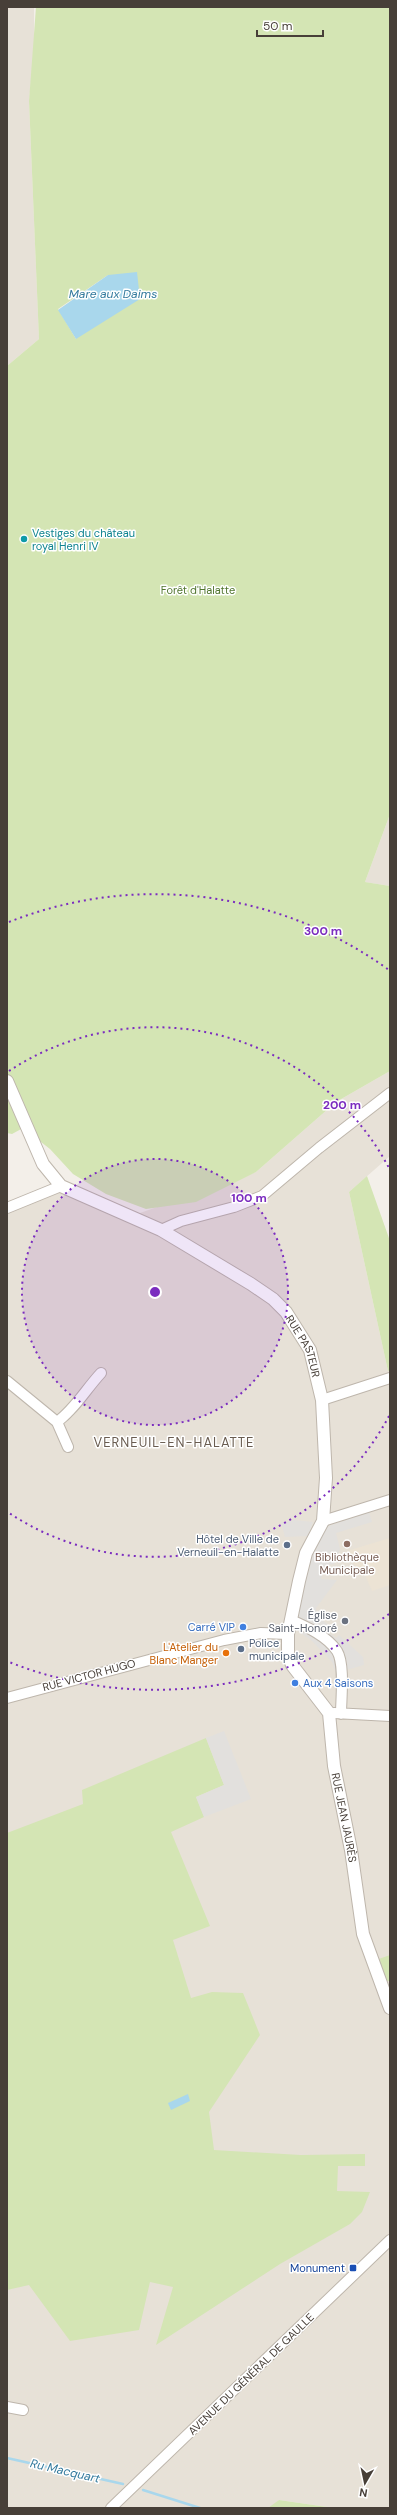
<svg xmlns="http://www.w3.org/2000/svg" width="397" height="2515" font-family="'DM Sans',sans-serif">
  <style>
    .residential { fill: #e7e1d7 }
    .education { fill: #ece3d4 }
    .green { fill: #d4e5b4; fill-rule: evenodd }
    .parking { fill: #e2e0dd }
    .water { fill: #a9d7ec }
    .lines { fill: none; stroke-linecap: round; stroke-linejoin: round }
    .stream { stroke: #a9d7ec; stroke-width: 2.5 }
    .minor-casing { stroke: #beb6ac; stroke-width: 12 }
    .tertiary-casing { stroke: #beb6ac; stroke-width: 14 }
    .minor { stroke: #fff; stroke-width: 10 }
    .tertiary { stroke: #fff; stroke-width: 12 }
    .ring { fill: none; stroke: #7b2cbf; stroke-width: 2; stroke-dasharray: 2 4 }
    .culture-dot { fill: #0f9aa8; stroke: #fff; stroke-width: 1.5 }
    .education-dot { fill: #8d6e63; stroke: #fff; stroke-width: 1.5 }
    .service-dot { fill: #5c6f8a; stroke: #fff; stroke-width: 1.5 }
    .worship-dot { fill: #6b7280; stroke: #fff; stroke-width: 1.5 }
    .shop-dot { fill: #3f7fe0; stroke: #fff; stroke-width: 1.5 }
    .food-dot { fill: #e8710a; stroke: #fff; stroke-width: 1.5 }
    .transit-dot { fill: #1a4fb4; stroke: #fff; stroke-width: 1.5 }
    .labels { text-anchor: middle; stroke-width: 3; stroke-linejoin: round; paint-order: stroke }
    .culture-label { font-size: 11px; fill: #0d838f; stroke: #fff; text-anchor: start }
    .park-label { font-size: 11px; fill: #50752e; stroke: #fff }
    .street-label { font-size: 11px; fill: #473f38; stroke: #fff }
    .service-label { font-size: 11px; fill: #4e5e75; stroke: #fff; text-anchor: end }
    .education-label { font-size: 11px; fill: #785e54; stroke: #fff }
    .worship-label { font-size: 11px; fill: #5b616d; stroke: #fff; text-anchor: end }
    .shop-label { font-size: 11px; fill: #366cbe; stroke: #fff; text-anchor: end }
    .food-label { font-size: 11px; fill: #c56008; stroke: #fff; text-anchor: end }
    .transit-label { font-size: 11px; fill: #164399; stroke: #fff; text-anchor: end }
    .water-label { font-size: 12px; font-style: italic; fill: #337a9d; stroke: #fff }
    .quarter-label { font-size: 13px; letter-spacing: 1px; fill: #695c50; stroke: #fff }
    .centre { fill: #7b2cbf; stroke: #fff; stroke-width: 2 }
    .ring-label { font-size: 12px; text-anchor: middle; font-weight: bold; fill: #7b2cbf; stroke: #fff; stroke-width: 3; stroke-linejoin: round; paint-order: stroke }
  </style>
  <rect width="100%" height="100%" fill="#f3efe9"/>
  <path class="residential" d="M7,7H34V52L29,101L39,339L7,366Z
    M390,814V886L365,882Z
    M390,1071V1156L349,1192L388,1371L390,1370V2508H334L279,2500L271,2508H7V1211L61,1192L123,1219L256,1172L336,1102Z"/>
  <path class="education" d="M390,1538V1585L372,1591L365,1575L361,1576L347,1551Z"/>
  <path class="green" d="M36,7H390V814L365,882L390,886V1071L336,1102L256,1172L196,1202L146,1209L106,1194L73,1174L50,1149L23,1128L12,1134L7,1133V366L39,339L29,101ZM108,275L76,339L58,309Z
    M367,1176L390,1241V1370L388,1371L349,1192Z
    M206,1738L224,1785L196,1797L204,1817L171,1832L210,1926L173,1940L191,1998L212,1992L243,1993L260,2035L209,2112L214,2150L301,2155L365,2154V2166H338L337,2191L370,2192L362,2212L350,2224L280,2264L156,2345L173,2287L150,2282L139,2330L70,2341L29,2285L7,2290V1833L83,1804L82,1790Z
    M390,1955V1981H387L376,1960Z
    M279,2500L334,2508H268Z"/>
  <path class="parking" d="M369,1512L372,1522L336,1533L340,1549L334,1564L325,1565L321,1579L337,1580L316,1608L317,1616L330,1626L327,1631L336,1638L339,1635L363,1657L364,1665L336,1673L332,1662L312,1641L295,1629L311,1555L323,1528Z
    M294,1520L313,1522L308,1536L285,1537L281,1523Z
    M224,1731L251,1799L204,1817L196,1797L224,1785L206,1738Z"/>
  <path class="water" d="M137,272L140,299L76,339L58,310L108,275Z
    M188,2094L190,2101L171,2110L168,2103Z"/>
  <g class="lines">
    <path class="stream" d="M7,2458L123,2484
      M143,2490L200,2508"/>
    <g class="minor-casing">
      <path id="minor" d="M7,1208L61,1186
        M161,1230L181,1221L234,1207L262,1196L319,1148L390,1093
        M7,1381L57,1422L68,1447
        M322,1400L390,1378
        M57,1422C75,1409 86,1389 101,1373
        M323,1521L390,1500
        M291,1620C307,1627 327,1636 337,1651C345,1664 341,1699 341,1714
        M7,1698L224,1640L261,1633L288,1634
        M334,1713L390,1716
        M7,2407L23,2410
        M111,2508L390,2240"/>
    </g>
    <g class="tertiary-casing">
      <g id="tertiary">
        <path id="s1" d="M7,1081L43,1164L61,1186L161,1230L251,1284L273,1299L286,1312L310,1350L322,1400L326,1478L323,1521L306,1553L299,1581L288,1634V1654L292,1665L329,1713L334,1766L351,1850L363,1934L390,2008"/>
      </g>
    </g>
    <use href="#minor" class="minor"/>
    <use href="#tertiary" class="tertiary"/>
  </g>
  <circle cx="155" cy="1292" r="133" fill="#7b2cbf" fill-opacity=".12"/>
  <g class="ring">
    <circle cx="155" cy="1292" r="133"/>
    <path d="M389 1416A265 265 0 0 1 9 1513M9 1071A265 265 0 0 1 389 1168"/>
    <path d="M389 1614A398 398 0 0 1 9 1662M9 922A398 398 0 0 1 389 970"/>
  </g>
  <circle class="culture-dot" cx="24" cy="539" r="4"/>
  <circle class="education-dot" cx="347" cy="1544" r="4"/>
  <g class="service-dot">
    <circle cx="287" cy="1545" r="4"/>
    <circle cx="241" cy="1649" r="4"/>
  </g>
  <circle class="worship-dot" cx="345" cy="1621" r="4"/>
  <g class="shop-dot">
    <circle cx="243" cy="1627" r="4"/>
    <circle cx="295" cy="1683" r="4"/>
  </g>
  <circle class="food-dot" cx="226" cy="1653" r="4"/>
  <rect class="transit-dot" x="349" y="2264" width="8" height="8" rx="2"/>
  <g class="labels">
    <g class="culture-label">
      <text x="32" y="537">Vestiges du château<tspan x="32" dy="13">royal Henri IV</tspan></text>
    </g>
    <g class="park-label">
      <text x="198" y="594">Forêt d'Halatte</text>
    </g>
    <g class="street-label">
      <text dy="4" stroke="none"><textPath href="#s1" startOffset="417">RUE PASTEUR</textPath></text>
      <text transform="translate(89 1675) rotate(-15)" y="4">RUE VICTOR HUGO</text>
      <text dy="4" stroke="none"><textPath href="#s1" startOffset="913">RUE JEAN JAURÈS</textPath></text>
      <text transform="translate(251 2374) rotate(-44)" y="4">AVENUE DU GÉNÉRAL DE GAULLE</text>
    </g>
    <g class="service-label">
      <text x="279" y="1543">Hôtel de Ville de<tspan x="279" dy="13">Verneuil-en-Halatte</tspan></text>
      <text x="249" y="1647" text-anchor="start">Police<tspan x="249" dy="13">municipale</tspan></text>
    </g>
    <g class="education-label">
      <text x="347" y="1561">Bibliothèque<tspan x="347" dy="13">Municipale</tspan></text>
    </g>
    <g class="worship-label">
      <text x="337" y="1619">Église<tspan x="337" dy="13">Saint-Honoré</tspan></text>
    </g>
    <g class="shop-label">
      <text x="235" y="1631">Carré VIP</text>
      <text x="303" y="1687" text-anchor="start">Aux 4 Saisons</text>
    </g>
    <g class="food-label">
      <text x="218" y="1651">L'Atelier du<tspan x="218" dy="13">Blanc Manger</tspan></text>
    </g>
    <g class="transit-label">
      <text x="345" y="2272">Monument</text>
    </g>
    <g class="water-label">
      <text x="113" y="298">Mare aux Daims</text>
      <text transform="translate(65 2471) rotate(13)" y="4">Ru Macquart</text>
    </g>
    <g class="quarter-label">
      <text x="174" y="1447">VERNEUIL-EN-HALATTE</text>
    </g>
  </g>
  <circle cx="155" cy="1292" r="6" class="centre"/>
  <g class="ring-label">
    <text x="323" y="935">300 m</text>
    <text x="342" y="1109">200 m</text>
    <text x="249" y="1202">100 m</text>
  </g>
  <rect width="397" height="2515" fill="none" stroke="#473f38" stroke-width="16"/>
  <g transform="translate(365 2483) rotate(189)" stroke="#ffffff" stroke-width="3" paint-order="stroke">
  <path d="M0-3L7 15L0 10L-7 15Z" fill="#473f38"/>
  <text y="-6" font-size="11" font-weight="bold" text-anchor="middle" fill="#473f38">N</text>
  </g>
  <path d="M257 30v6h66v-6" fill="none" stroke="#473f38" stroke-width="2"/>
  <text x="263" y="30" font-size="12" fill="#473f38" stroke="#ffffff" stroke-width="3" paint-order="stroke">50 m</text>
</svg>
